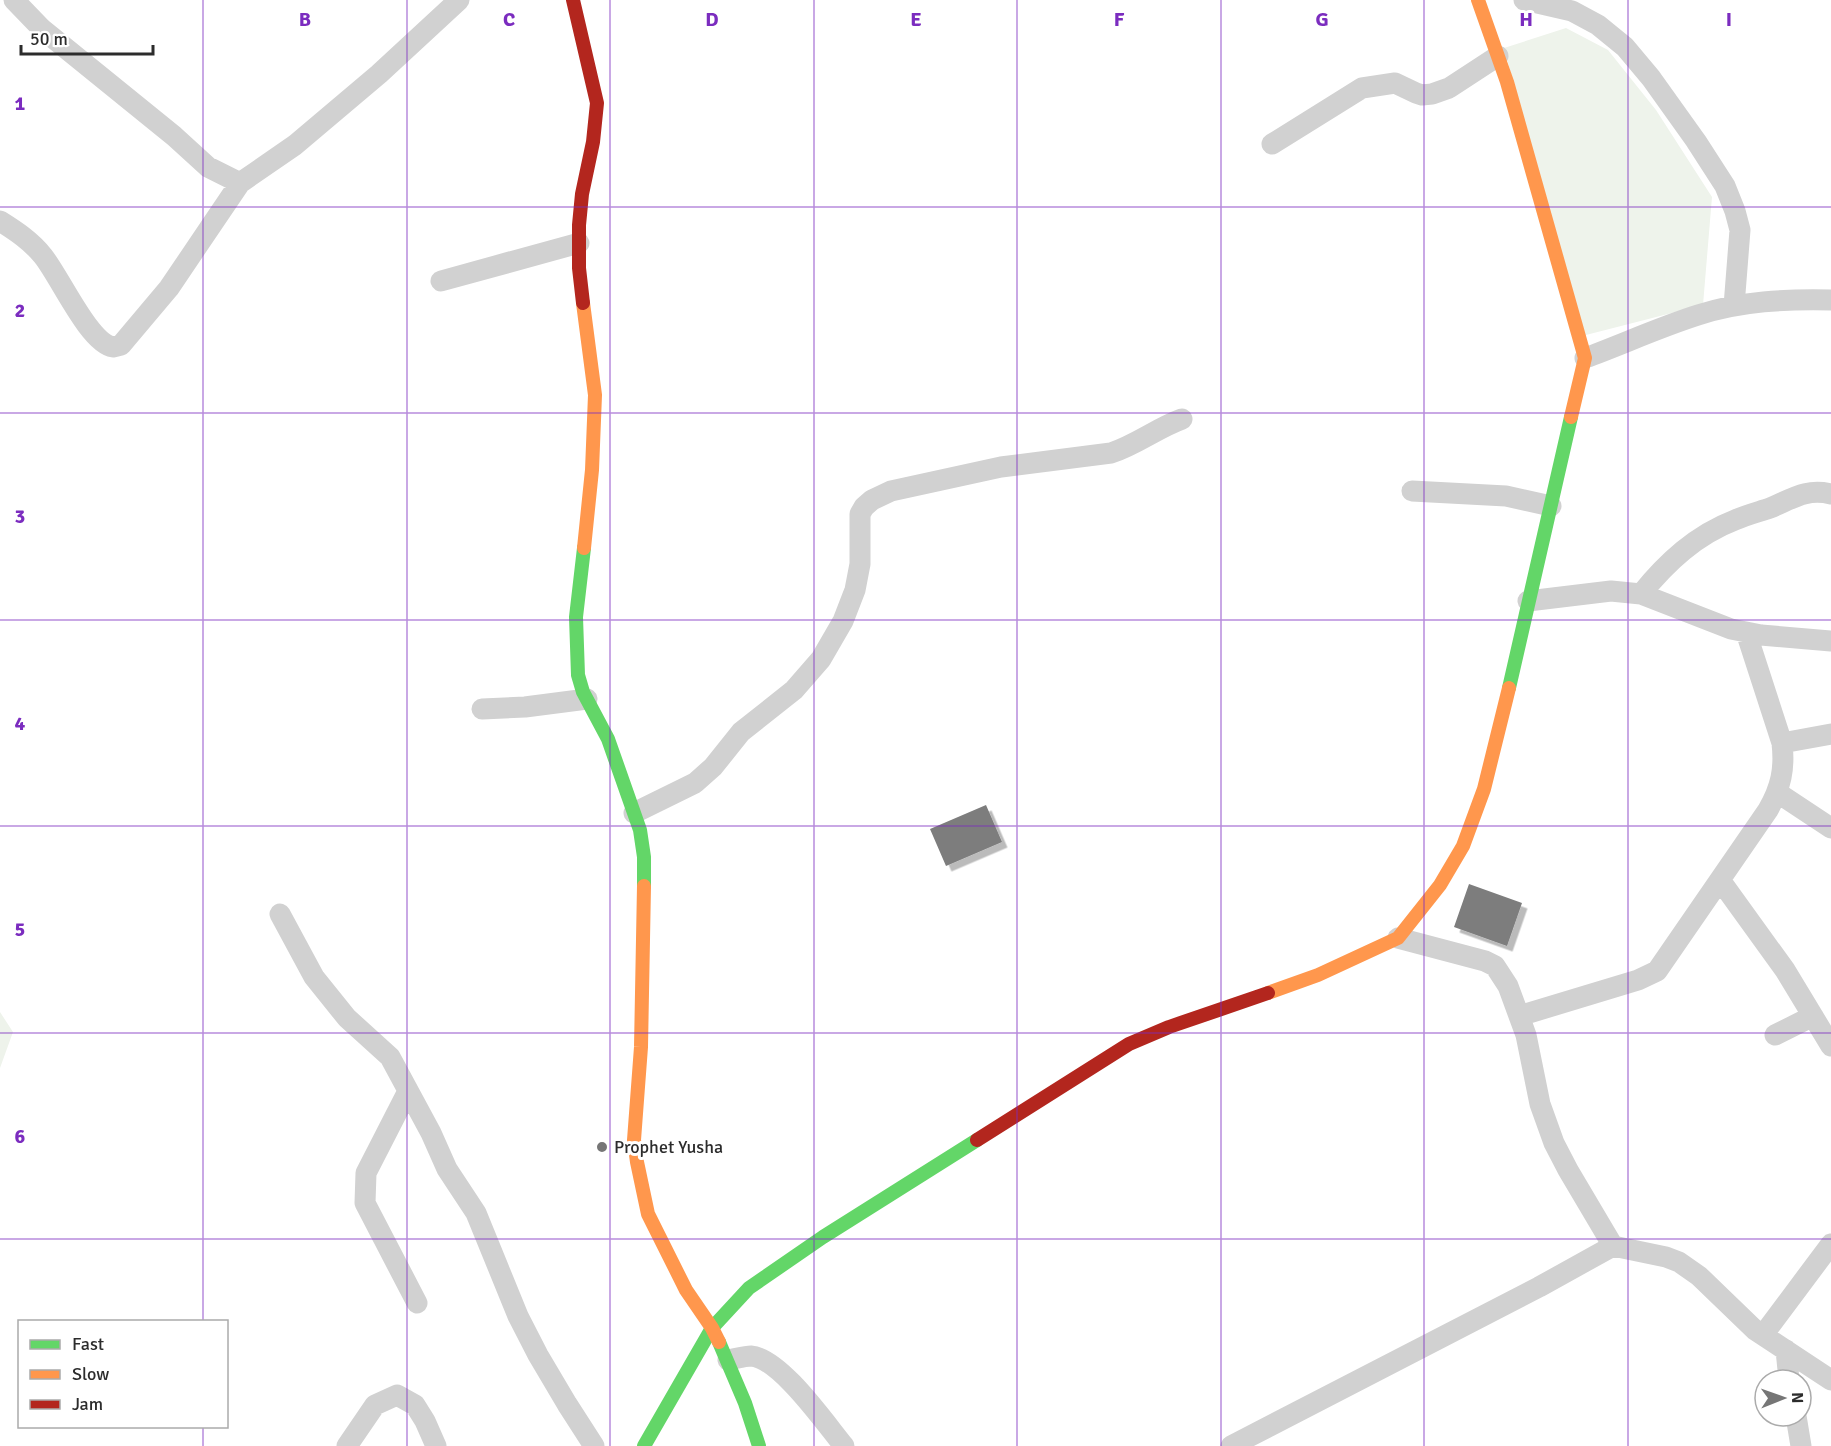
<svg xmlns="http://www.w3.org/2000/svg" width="1831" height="1446" font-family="Signika,sans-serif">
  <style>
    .green { fill: #eef3eb }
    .building { fill: #7d7d7d; filter: url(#shadow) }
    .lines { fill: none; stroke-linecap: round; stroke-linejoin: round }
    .street { stroke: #d1d1d1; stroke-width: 21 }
    .fast { stroke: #63d668; stroke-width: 14 }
    .slow { stroke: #ff974d; stroke-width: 14 }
    .jam { stroke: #b3261e; stroke-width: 14 }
    .grid { fill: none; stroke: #7b2cbf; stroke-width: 1.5; stroke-opacity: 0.55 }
    .poi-dot { fill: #767676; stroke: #fff; stroke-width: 2 }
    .labels { text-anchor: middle; stroke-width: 6; stroke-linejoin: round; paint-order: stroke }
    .poi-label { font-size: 18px; fill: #2c2c2c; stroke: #fff; text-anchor: start }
    .grid-label { font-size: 20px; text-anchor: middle; font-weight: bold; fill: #7b2cbf; stroke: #fff; stroke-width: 6; stroke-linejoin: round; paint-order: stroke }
  </style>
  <defs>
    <filter id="shadow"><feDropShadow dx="5.5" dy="5.5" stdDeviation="0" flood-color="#0004"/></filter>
  </defs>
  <rect width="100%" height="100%" fill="#fff"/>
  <path class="green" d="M1566,28L1608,50L1656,110L1712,197L1703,305L1582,336L1504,48Z
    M0,1012L13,1032L0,1068Z"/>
  <path class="building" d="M986,805L1002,842L946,866L930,829Z
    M1469,884L1522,903L1507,946L1454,927Z"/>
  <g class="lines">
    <path class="street" d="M14,0L42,29L174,136L208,167L240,183L295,145L379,74L459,0
      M1524,0L1572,11L1598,25L1625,47L1651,78L1696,141L1725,186L1735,211L1740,230L1734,306
      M1272,144L1362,88L1395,83L1416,93L1422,95L1432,94L1449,88L1498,56
      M0,221C16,231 31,241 43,256C60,277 89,343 113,347L121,345L169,288L240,183
      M441,281L579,243
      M1585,358C1623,344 1660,327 1698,315C1741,301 1786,299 1831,300
      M1412,491L1506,496L1551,506
      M1641,594C1667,562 1696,535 1735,520C1746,515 1758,512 1770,508C1792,499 1806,488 1831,494
      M1528,601L1611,591L1641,594L1731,629L1761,635L1831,641
      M482,709L525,707L587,699
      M1782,743L1831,734
      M1778,793L1831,828
      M634,813L695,783L713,767L741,732L794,690L821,659L843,621L855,590L860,564V514L864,507L872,500L891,491L1001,467L1111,453C1136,445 1157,428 1182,419
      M1720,880L1785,970L1831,1046
      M280,914L314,977L347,1018L390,1057L431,1133L447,1169L476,1213L518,1316L538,1355L567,1404L594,1446
      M1519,1016L1638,980L1657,971L1768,810C1781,787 1785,769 1782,743L1746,632
      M1775,1035L1813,1016
      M408,1091L366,1173L365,1203L417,1303
      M1613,1246L1666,1257L1679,1262L1699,1276L1755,1330L1831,1380
      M1763,1335L1831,1244
      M1786,1350L1789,1380
      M728,1360C735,1359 744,1356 751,1356C780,1358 825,1423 844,1446
      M1796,1416L1801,1446
      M347,1446L375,1405L397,1395L415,1405L425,1421L436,1446
      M1231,1446L1539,1287L1613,1246L1568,1170L1554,1143L1540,1104L1526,1035L1508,986L1495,966L1485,961L1398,938"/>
    <path class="fast" d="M584,548L576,617L578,675L583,692L608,739L640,830L644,857V886
      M1509,688L1571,417
      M719,1342L745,1403L759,1446
      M644,1446L712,1328L749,1288L823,1237L977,1140"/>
    <path class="slow" d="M1478,0L1507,82L1585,358L1571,417
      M583,303L595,395L592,470L584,548
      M644,886L641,1047L634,1140L637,1162L648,1214L686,1290L712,1328L719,1342
      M1268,993L1318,975L1398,938L1440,885L1463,846L1484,789L1509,688"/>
    <path class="jam" d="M573,0L597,103L593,142L582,194L579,225V268L583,303
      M977,1140L1129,1044L1169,1027L1268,993"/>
  </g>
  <path class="grid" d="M203,0V1322M407,0V1446M610,0V1446M814,0V1446M1017,0V1446M1221,0V1446M1424,0V1446M1628,0V1446M0,207H1831M0,413H1831M0,620H1831M0,826H1831M0,1033H1831M0,1239H1831M203,1426V1446"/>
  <circle class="poi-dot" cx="602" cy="1147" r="6"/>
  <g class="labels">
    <g class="poi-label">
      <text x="614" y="1153">Prophet Yusha</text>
    </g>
  </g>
  <g class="grid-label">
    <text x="305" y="26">B</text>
    <text x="509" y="26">C</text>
    <text x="712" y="26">D</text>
    <text x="916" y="26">E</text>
    <text x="1119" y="26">F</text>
    <text x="1322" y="26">G</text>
    <text x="1526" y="26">H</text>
    <text x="1729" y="26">I</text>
    <text x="20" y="110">1</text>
    <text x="20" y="317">2</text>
    <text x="20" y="523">3</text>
    <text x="20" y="730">4</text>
    <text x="20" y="936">5</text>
    <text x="20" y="1143">6</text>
  </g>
  <rect x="18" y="1320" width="210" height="108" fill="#ffffff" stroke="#ababab" stroke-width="1.5"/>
  <rect x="30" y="1340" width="30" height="9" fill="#63d668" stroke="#ababab" stroke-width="1.5"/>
  <text x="72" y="1350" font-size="18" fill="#2c2c2c">Fast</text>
  <rect x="30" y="1370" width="30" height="9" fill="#ff974d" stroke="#ababab" stroke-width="1.5"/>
  <text x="72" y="1380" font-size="18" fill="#2c2c2c">Slow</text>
  <rect x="30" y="1400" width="30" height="9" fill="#b3261e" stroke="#ababab" stroke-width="1.5"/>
  <text x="72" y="1410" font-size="18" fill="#2c2c2c">Jam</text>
  <g transform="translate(1783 1398) rotate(89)"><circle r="28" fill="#ffffff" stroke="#ababab" stroke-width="1.5"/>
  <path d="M0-4.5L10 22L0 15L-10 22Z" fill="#767676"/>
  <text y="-9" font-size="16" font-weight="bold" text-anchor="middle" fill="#2c2c2c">N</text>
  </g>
  <path d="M21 45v9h132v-9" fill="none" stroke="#2c2c2c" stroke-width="3"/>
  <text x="30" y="45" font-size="18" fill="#2c2c2c" stroke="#ffffff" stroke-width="4.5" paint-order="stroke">50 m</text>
</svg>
